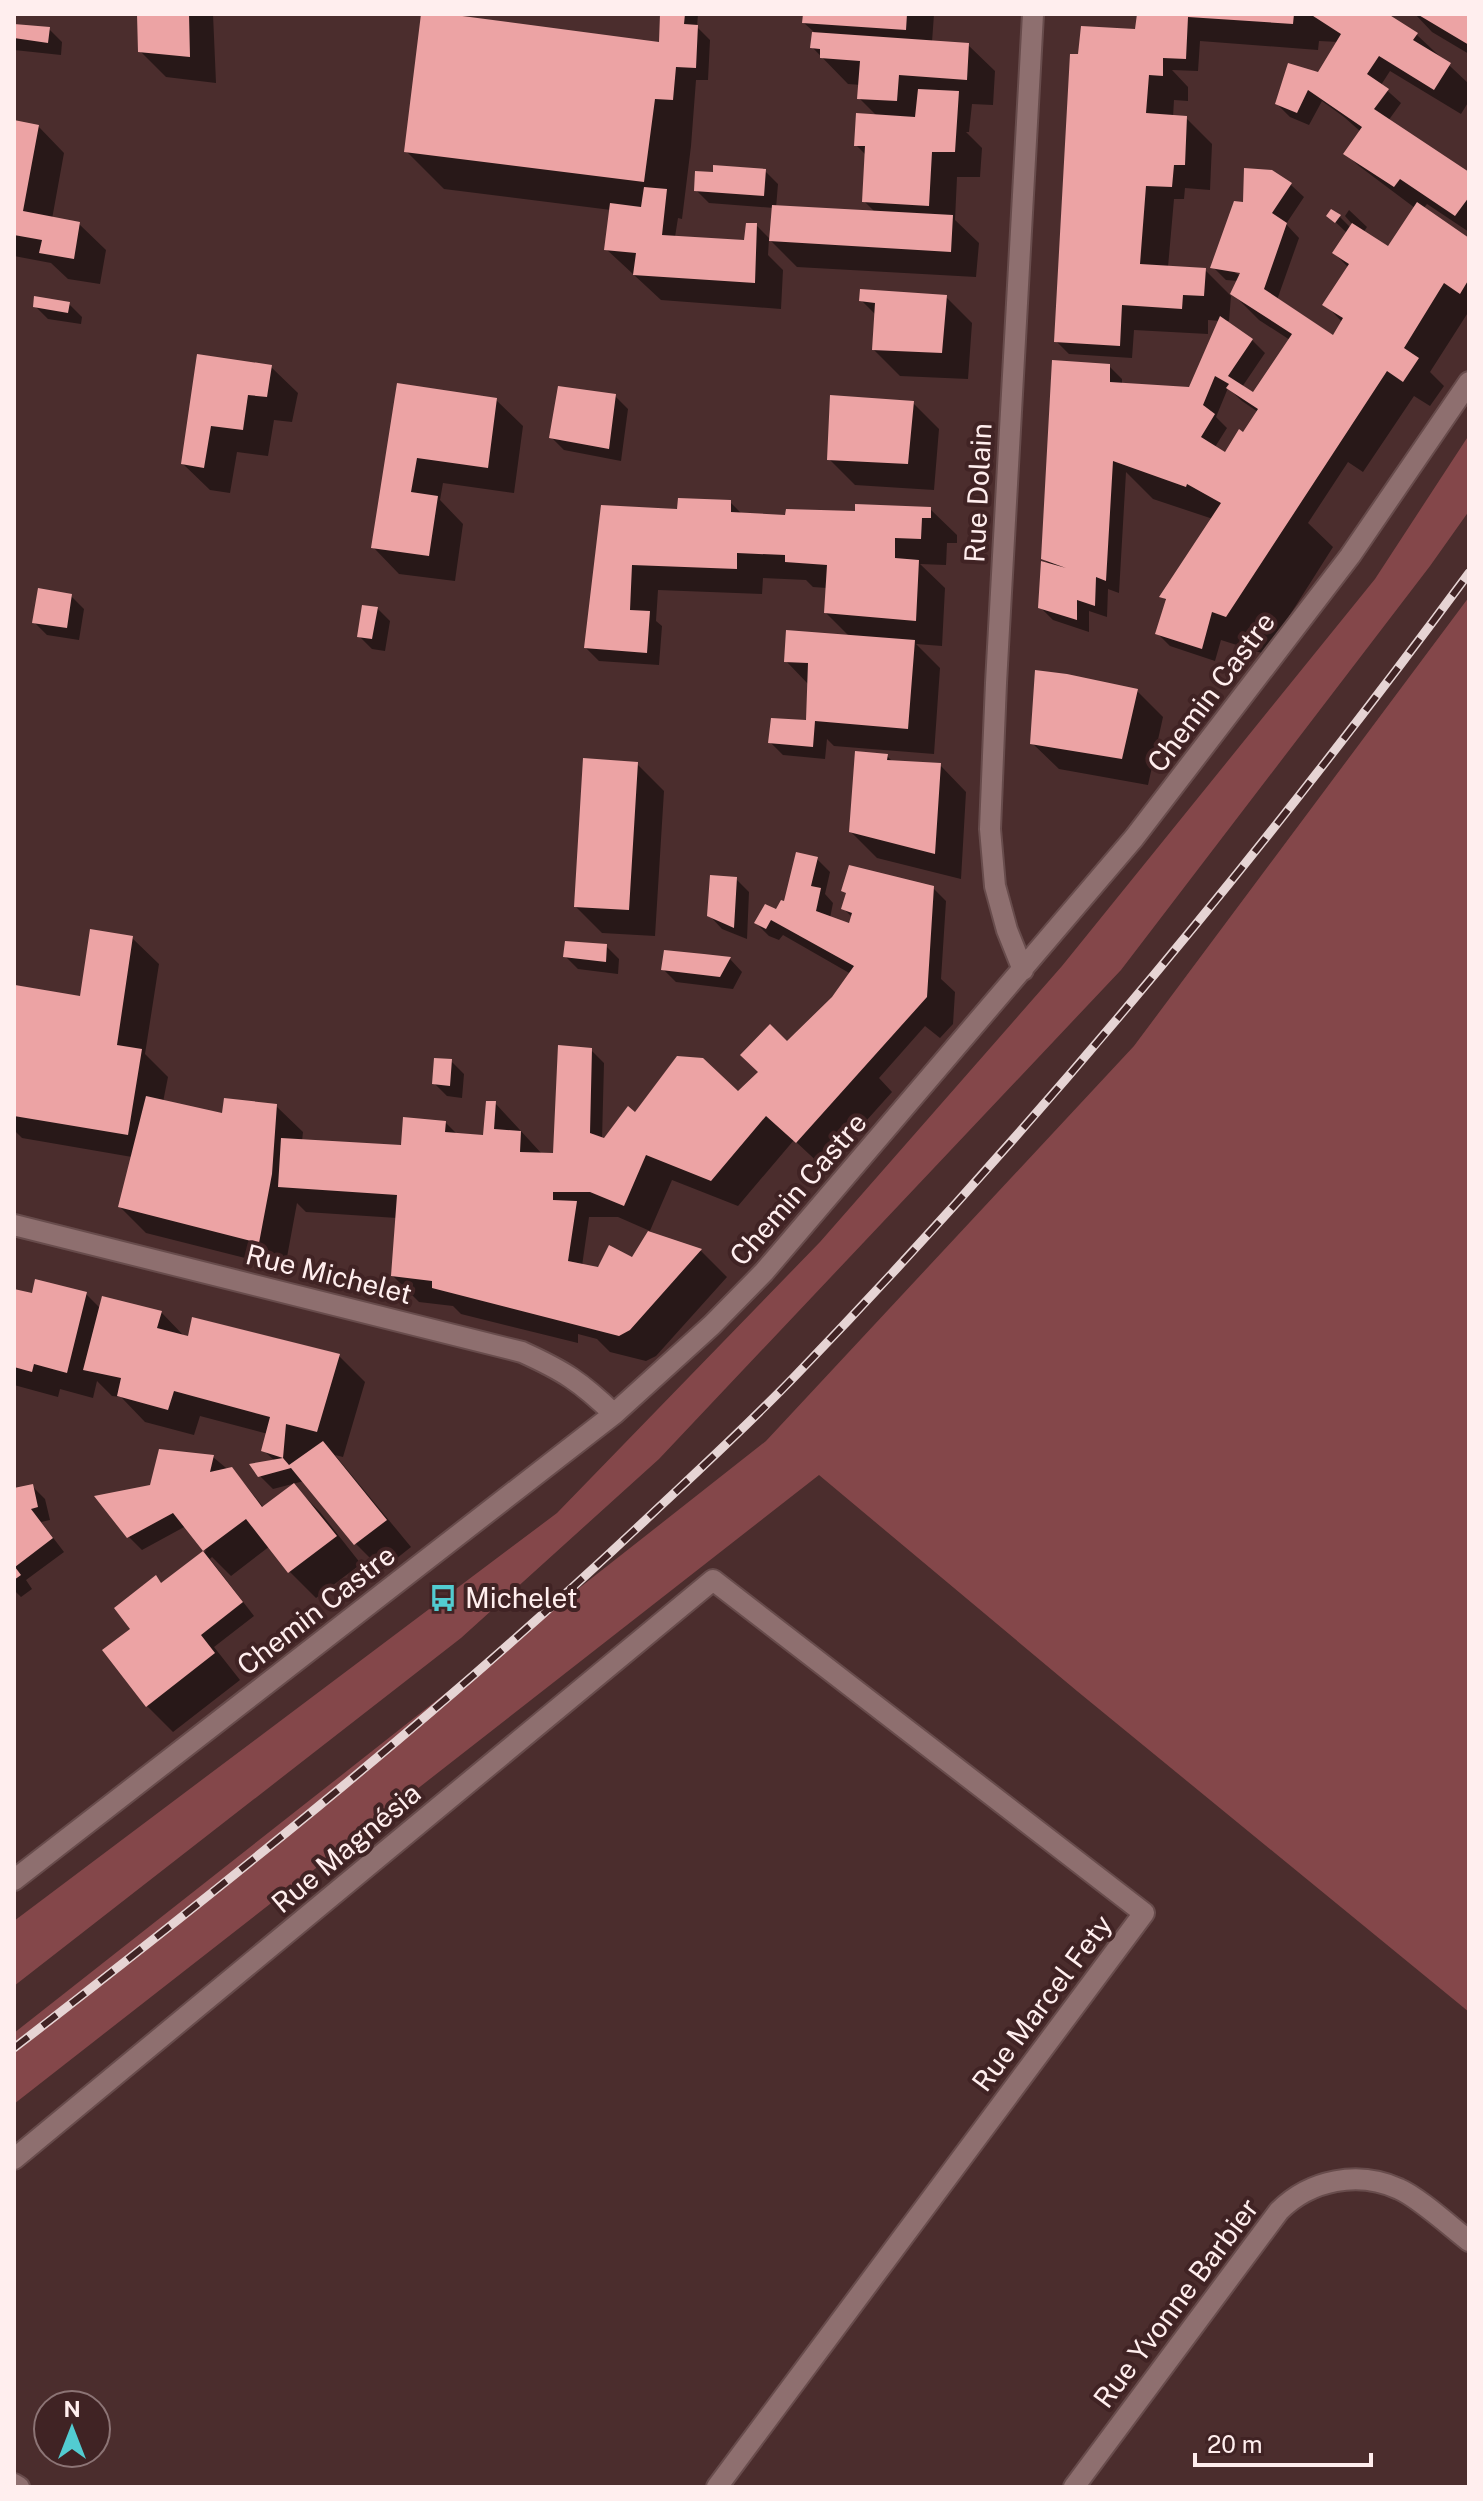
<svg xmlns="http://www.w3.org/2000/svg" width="1483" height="2501" font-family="'Public Sans',sans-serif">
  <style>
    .green { fill: #84474a }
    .shadow { fill: #0007; fill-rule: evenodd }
    .building { fill: #eca3a4; fill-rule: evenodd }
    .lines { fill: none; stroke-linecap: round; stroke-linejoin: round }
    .street-casing { stroke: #684c4c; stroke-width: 24 }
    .street { stroke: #8e6f6f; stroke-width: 20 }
    .rail-casing { stroke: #e6d4d4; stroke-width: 9 }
    .rail { stroke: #402324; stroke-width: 6; stroke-dasharray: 18; stroke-linecap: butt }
    .labels { text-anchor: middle; stroke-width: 8; stroke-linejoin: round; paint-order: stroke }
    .street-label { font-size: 28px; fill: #fee; stroke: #402324 }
    .poi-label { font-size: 28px; fill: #fee; stroke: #402324; text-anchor: start }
  </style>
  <rect width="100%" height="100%" fill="#4b2d2d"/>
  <path class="green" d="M1469,435V511L1430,566L1121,970L659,1459L461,1638L14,1986V1921L557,1513L820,1242L1062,966L1375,579Z
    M1469,597V2012L1077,1691L819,1475L14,2104V2033L766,1441L1134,1046Z"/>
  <path class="shadow" d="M139,14H213L216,83L166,77L140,51Z
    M423,14L660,46L662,14H698L697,27L710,40L708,80H696L691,146L682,219L678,218L675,237L749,243L756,225L771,240L774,208L709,203L696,190L765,171L778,184L776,208L876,213L864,201L866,155L856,145L877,116L859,98L861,85L848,84L812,47L814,32L804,23L805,14H934L932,42L968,45L995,71L993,105L972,104L969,132H966L982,148L980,177H957L955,220L979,243L976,277L797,267L769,239L768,255L783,270L781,309L661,300L606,249L611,210L444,189L406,151Z
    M1139,14H1384L1417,35L1469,84V101L1461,114L1390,71L1381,85L1401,103L1388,121L1469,175V232L1427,204L1423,209L1469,240V311L1430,372L1444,386L1430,406L1414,396L1363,472L1348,462L1308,523L1333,547L1265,654L1221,640L1215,661L1170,646L1157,633L1167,601L1162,597L1213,519L1153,499L1126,472L1119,593L1108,589L1107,617L1089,611V632L1053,620L1040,607L1049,564L1043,558L1109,366L1122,379V384L1190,389L1220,321L1208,320V334L1134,330L1132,358L1069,354L1056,341L1137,31ZM1200,41L1318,50L1319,41L1339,42L1319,74L1277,104L1290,117L1309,125L1322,101L1344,117L1361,132L1346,154L1359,166L1415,208L1388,249L1363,233L1367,227L1349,210L1345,216L1353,225L1351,228L1340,217L1329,216L1347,233L1334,253L1349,268L1325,304L1343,323L1334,338L1277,300L1299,238L1286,224L1304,197L1291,185L1271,172L1245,204L1213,267L1226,280L1238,281L1233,294L1259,320L1290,340L1254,395L1242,387L1265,353L1252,340L1223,321H1229L1231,296L1205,270L1168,267L1174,199H1184L1185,188L1210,190L1212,144L1186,118L1173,117L1174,100L1188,101V87L1172,70L1198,71ZM1225,266L1242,272V277ZM1228,388L1242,401L1258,412L1244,435L1226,454L1215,447L1227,428L1216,417Z
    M1415,14H1469V54L1432,32Z
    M14,25L49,29L62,42L61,55L14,50Z
    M14,122L38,126L64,153L52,219L79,224L106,250L100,284L68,279L51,263L14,256Z
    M946,297L972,323L968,379L900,376L874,350L876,315L861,300Z
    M69,304L82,317L81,324L48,319L35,306Z
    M199,357L271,367L298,393L292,422L274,420L268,456L237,452L230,493L210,490L183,464Z
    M398,385L496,400L523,426L514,493L443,483L440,500L463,524L455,581L399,574L373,547Z
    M615,396L628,409L621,461L564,450L551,437Z
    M913,403L939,429L934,490L855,485L829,459Z
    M730,502L743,515L787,517L930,509L957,535V543H947L946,565L920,564L945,588L942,646L916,644L940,668L934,754L834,746L827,739L825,759L783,755L770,742L811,723L809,685L786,661L850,637L826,613L827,588L813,587L806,580L763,578L762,594L658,590L656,621L662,626L659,665L599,661L586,648L590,606L679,511Z
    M71,596L84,609L79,640L47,635L34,622Z
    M377,608L390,621L385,651L372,649L359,636Z
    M1137,691L1163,717L1148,785L1059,769L1032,743Z
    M887,756L894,763L940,765L966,792L961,879L877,858L851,832Z
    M637,764L664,791L655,936L602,933L576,907Z
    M817,859L830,872L825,894L833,903L830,918L851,925L853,918L844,909L933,888L946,901L941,979L955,992L953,1024L940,1038L925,1026L879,1078L892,1092L824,1168L794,1140L738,1206L672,1180L649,1233L701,1251L727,1277L656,1356L646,1361L610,1352L597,1339L578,1334V1343L461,1314L453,1306L419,1302L393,1276L397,1218L306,1212L297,1203L285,1268L146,1233L120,1207L132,1157L22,1138L14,1130L16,988L82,998L132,938L159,964L145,1054L168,1077L163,1102L224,1115L276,1106L303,1132L302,1141L403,1147L446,1123L458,1135L485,1137L495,1103L542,1154L555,1155L591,1050L604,1063L602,1140L636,1115L738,1093L834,998L851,974L783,935L779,940L769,936L756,923L792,905ZM589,1217H618L650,1231L633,1260L600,1269L582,1266Z
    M736,879L749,892L747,939L722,929L709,915Z
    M606,946L619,959L618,974L578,969L565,956Z
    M730,959L742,972L733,989L676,982L663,969Z
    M451,1061L464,1074L462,1098L447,1096L434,1083Z
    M14,1291L33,1295L86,1294L101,1309L161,1312L185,1337L339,1356L365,1382L343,1457L335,1455L411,1547L382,1570L356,1544L304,1481L273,1489L260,1476L275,1461L263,1450L268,1434L200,1416L194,1435L145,1422L121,1397L112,1396L97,1381L93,1398L60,1389L58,1397L14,1385Z
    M213,1457L244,1483L264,1508L294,1486L320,1512L361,1564L316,1598L290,1572L270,1546L231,1576L212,1557L210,1559L254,1616L214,1647L240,1680L173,1732L147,1706L132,1629L162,1585L206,1551L186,1526L142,1550L129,1537L155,1486Z
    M32,1486L45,1499L50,1520L41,1522L64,1552L26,1580L32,1589L21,1597L14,1590V1490Z"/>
  <path class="building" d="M137,14H189L190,57L138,52Z
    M421,14H447L659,42L660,14H685L684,24L698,25L696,68L676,67L673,100L655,99L644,182L404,152Z
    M803,14H907L906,30L802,23Z
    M1137,14H1294L1293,24L1188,17L1186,59L1163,58V76L1149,75L1146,113L1187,116L1185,165H1174L1172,187L1146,186L1140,264L1206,268L1204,296L1183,295L1182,309L1122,305L1120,346L1054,342L1070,54H1078L1081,26L1135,29Z
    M1310,14H1388L1418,33L1413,40L1451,63L1434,90L1379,56L1367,74L1389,89L1374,109L1469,172V197L1455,216L1400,179L1394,187L1343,154L1362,127L1308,90L1297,113L1275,104L1288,63L1318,72L1341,34Z
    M1417,14H1469V45Z
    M14,24L50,27L48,43L14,38Z
    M812,32L969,43L967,80L899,75L897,101L857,99L860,61L820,58V49L810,48Z
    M918,89L959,91L955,152H932L929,206L862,202L865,146H854L856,113L915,117Z
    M14,120L39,125L23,211L80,222L74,259L39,253L42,240L14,235Z
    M713,165L766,169L764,196L694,191L695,171L713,172Z
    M1244,168L1272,170L1292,183L1272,213L1287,223L1264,289L1333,335L1343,318L1322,305L1349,264L1332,253L1352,223L1388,246L1417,202L1469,238V279L1460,294L1444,283L1404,348L1419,358L1403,382L1387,371L1226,617L1212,612L1202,649L1155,634L1166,599L1159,597L1221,503L1187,484L1186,487L1113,461L1106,581L1096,577L1095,606L1077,600V620L1038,608L1041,561L1066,568L1041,559L1052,360L1110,364V382L1189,387L1220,316L1253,339L1228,376L1253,392L1292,334L1230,294L1240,273L1210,268L1234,201L1243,202ZM1215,376L1229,384L1226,388L1258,409L1243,432L1239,429L1225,452L1201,437L1215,414L1203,405Z
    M644,187L667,189L662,235L744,240L746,223H757L755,283L633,275L636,253L604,250L610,203L641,207Z
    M772,205L953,215L951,252L769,241Z
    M1331,209L1341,215L1335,223L1326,216Z
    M860,289L947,295L942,353L872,350L875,303L859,301Z
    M34,296L70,302L68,313L33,307Z
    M197,354L272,365L267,397L248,395L243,430L211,426L204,468L181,464Z
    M397,383L497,398L488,468L417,458L411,492L438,496L429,556L371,548Z
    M558,386L616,394L609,449L549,438Z
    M830,395L914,401L908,464L827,460Z
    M678,498L731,500V512L785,515L786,509L855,511V504L931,507V518H922L921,539L895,538V558L919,560L916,621L824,613L827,565L785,562V555L737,553V569L632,565L630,610L650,611L647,653L584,648L601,505L677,509Z
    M38,588L72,594L67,628L32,623Z
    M362,605L378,607L372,639L357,637Z
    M786,630L915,640L908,729L815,721L813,747L768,743L771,718L806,720L808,663L784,662Z
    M1035,670L1067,674L1138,689L1122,759L1030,744Z
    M855,751L888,754L887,760L941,763L935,854L849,832Z
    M583,758L638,762L629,910L574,907Z
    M796,852L818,857L811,886L821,888L816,911L849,923L852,913L841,909L846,893L841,891L849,865L934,886L927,997L796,1143L766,1116L711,1181L646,1155L624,1206L590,1192H553V1200L577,1201L568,1261L598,1267L609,1245L632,1257L648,1231L702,1249L630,1330L619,1336L432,1288V1281L391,1276L397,1195L278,1187L281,1138L401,1145L403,1117L446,1121L445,1132L483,1135L486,1101H496L494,1129L521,1131L520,1152L553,1153L558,1045L592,1048L590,1133L604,1138L628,1106L635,1112L677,1056L703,1058L738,1091L758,1072L740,1055L770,1024L787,1041L832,997L854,966L771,920L766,929L754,923L765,904L776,909L781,900L784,901Z
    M710,875L737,877L734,928L707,916Z
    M90,929L133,936L117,1045L142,1049L128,1135L14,1116L15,985L80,996Z
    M565,941L607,944L606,962L563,957Z
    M664,950L704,954L731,957L720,977L661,970Z
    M434,1058L452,1059L450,1086L432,1084Z
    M146,1096L222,1113L224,1098L277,1104L272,1174L259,1243L118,1207Z
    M35,1279L87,1292L67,1373L34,1364L32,1372L14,1367V1289L32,1293Z
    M102,1296L162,1311L157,1328L188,1336L192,1317L340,1354L317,1432L286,1424L283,1458L261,1451L270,1417L174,1391L168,1410L117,1396L121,1378L83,1370Z
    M323,1441L387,1520L354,1545L291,1468L258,1477L249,1464L283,1458L289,1465Z
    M159,1449L214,1455L210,1472L232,1467L262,1507L294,1483L337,1536L288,1573L246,1519L203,1551L243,1602L201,1635L215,1653L146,1707L102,1650L130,1629L114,1608L156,1575L161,1583L203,1551L173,1513L127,1538L94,1496L150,1485Z
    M33,1484L38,1507L31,1509L53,1538L15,1567L21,1575L14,1580V1488Z"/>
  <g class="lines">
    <g class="street-casing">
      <path id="street" d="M1023,970L1007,930L995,886L990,829L996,683L1033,14
        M14,1225L522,1352C564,1371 581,1382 614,1414
        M14,1880L614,1414L712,1325L764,1272L1134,838L1350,556L1469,382
        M14,2159L713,1580L1144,1913L717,2487
        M14,2484L19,2487
        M1074,2487L1279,2211C1310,2180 1358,2170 1399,2189C1418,2197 1451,2227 1469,2241"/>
    </g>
    <use href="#street" class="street"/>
    <g class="rail-casing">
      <path id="rail" d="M14,2048C234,1878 452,1703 655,1511C703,1466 752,1421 798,1373C1040,1122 1262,853 1469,573"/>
    </g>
    <use href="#rail" class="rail"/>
  </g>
  <defs>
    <g id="bus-bare" transform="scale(2.16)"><path d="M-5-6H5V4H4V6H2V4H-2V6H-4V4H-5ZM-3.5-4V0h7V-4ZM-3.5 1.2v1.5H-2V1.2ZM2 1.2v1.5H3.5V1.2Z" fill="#52ccd1" stroke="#402324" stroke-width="2.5" paint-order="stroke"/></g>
  </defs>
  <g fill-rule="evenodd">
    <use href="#bus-bare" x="443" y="1598"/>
  </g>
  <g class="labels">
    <g class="street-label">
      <text transform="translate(978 493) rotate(-87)" y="10">Rue Dolain</text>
      <text transform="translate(1211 692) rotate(-53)" y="10">Chemin Castre</text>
      <text transform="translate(798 1189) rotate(-49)" y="10">Chemin Castre</text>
      <text transform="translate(329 1274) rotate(14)" y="10">Rue Michelet</text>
      <text transform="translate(316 1610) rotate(-38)" y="10">Chemin Castre</text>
      <text transform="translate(346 1848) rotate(-40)" y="10">Rue Magnésia</text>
      <text transform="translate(1042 2003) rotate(-53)" y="10">Rue Marcel Fety</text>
      <text transform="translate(1176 2303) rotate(-53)" y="10">Rue Yvonne Barbier</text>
    </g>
    <g class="poi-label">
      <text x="465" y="1608">Michelet</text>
    </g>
  </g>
  <rect width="1483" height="2501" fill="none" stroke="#ffeeee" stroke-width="32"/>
  <g transform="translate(72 2429)"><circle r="38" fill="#402324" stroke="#8c7475" stroke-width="2"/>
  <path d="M0-6L14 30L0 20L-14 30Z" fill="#52ccd1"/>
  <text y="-12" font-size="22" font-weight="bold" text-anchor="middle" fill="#ffeeee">N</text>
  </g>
  <path d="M1195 2453v12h176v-12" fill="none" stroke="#ffeeee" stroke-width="4"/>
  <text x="1207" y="2453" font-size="24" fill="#ffeeee" stroke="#402324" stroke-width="6" paint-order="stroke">20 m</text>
</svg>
